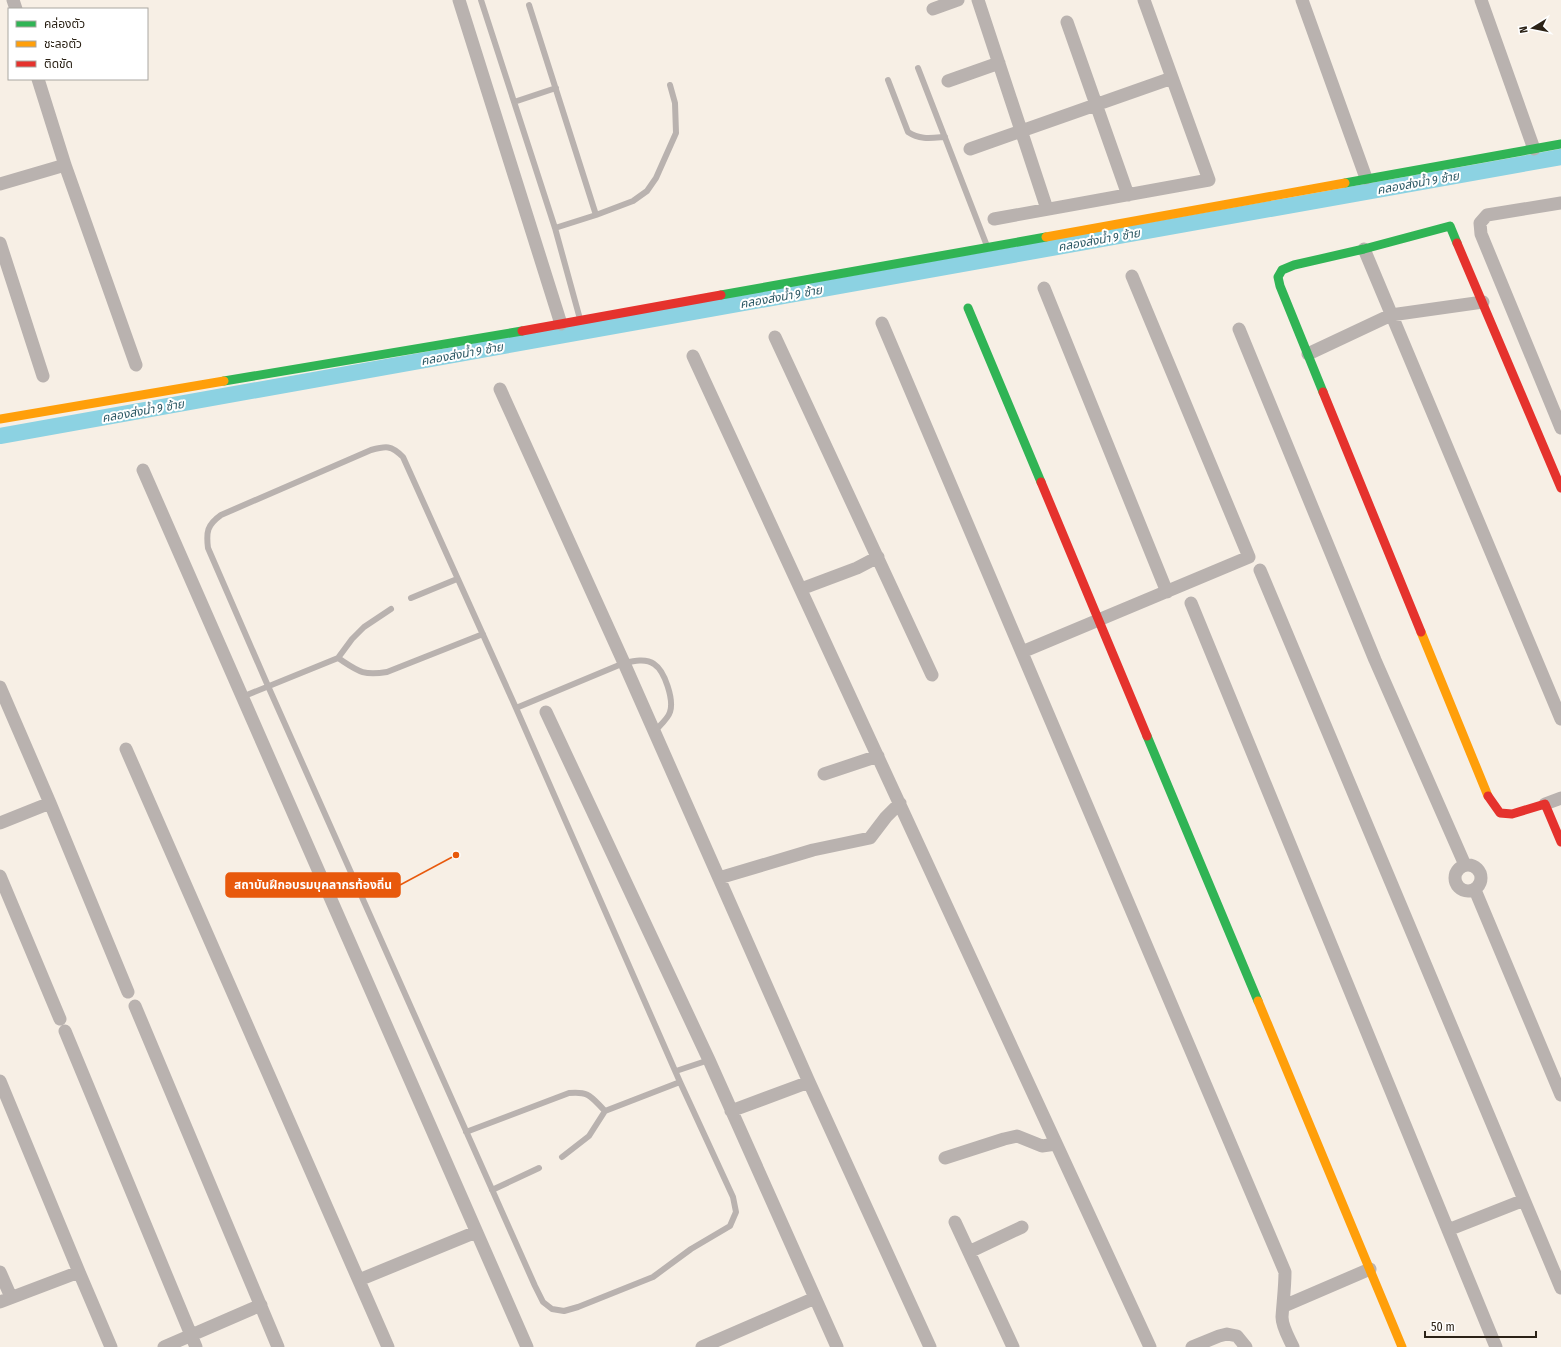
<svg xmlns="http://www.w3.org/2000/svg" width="1561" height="1347" font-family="'Fira Sans Condensed','Noto Sans Thai',sans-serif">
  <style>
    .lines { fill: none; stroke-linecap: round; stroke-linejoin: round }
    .canal { stroke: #8cd2e2; stroke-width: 16 }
    .lane { stroke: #b9b2af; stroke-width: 6 }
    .street { stroke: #b9b2af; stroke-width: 13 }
    .fast { stroke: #30b455; stroke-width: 9 }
    .slow { stroke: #ff9f0a; stroke-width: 9 }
    .jam { stroke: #e5322d; stroke-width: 9 }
    .labels { text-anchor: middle; stroke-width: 4; stroke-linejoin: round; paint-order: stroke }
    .water-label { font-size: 12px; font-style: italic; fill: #2a5763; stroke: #fff }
    .leader { fill: none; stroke: #e8590c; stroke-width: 1.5 }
    .callout-dot { fill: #e8590c; stroke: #fff; stroke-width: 1.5 }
    .callout { fill: #e8590c; stroke: #e8590c; stroke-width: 1.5 }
    .callout-label { font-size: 12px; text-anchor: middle; font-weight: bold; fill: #fff }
  </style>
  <rect width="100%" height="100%" fill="#f7efe5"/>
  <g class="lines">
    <path class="canal" d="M0,436L1561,157"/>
    <path class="lane" d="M481,0L555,228L580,319
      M529,5L596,215
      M918,68L987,246
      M888,80L908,132C920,140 931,138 945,137
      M514,102L556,88
      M555,228L596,215L633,201L647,191L656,178L676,133L675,103L670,85
      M411,598L457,579
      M338,658C358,671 362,676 387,672L483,634
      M242,697L338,658L352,639L364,627L391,609
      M516,708L624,663C633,661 646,658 654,664C665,671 674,700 670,712C668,719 659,726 654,732
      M676,1071L709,1060
      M466,1132L569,1093C590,1091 591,1097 605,1111
      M562,1157L589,1136L605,1111L680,1082L516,708L403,457C391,445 386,446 371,450L221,515C207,525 206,532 208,548L268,686L535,1286L543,1302L552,1309L564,1311L578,1307L653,1277L691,1249L730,1226L736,1212L733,1197L680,1082
      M492,1190L539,1168"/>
    <path class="street" d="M13,0L16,9
      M459,0L561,324
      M978,0L1047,209
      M1302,0L1366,178
      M1481,0L1534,149
      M933,9L958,0
      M1067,22L1128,195
      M38,79L65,165L136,365
      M948,81L999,63
      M970,149L1172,78
      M0,184L65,165
      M1561,203L1487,215L1480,223L1481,234L1561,428
      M994,219L1209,180L1144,0
      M0,243L43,376
      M1364,249L1561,719
      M1044,288L1167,592
      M882,323L1285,1272C1285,1287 1283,1302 1282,1317C1282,1327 1289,1338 1293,1347
      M1239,329L1375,660L1465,865
      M775,337L932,675
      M1308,354L1391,315L1483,302
      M693,356L1150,1347
      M500,389L624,663L809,1082L930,1347
      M143,470L527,1347
      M1260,570L1561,1288
      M801,589L857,568L878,557
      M1191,603L1496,1347
      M1022,652L1249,557L1132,276
      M0,687L50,803L128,992
      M546,712L709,1060L837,1347
      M126,749L388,1347
      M824,774L878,756
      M1545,804L1561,798
      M0,823L50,803
      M1455 878a13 13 0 1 1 26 0a13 13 0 1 1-26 0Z
      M0,876L60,1019
      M719,878L813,850L870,838L886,817L900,803
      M1475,890L1561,1095
      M135,1006L278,1347
      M65,1031L196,1347
      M0,1081L79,1272
      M731,1111L809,1082
      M945,1158L1004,1139L1017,1136L1042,1146L1056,1144
      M955,1222L1013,1347
      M1448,1230L1524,1200
      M969,1252L1022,1227
      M0,1272L11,1297
      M359,1280L476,1232
      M0,1302L79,1272L111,1347
      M1284,1306L1370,1269
      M164,1347L261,1305
      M702,1347L815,1298
      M1192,1347L1219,1336L1227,1334L1237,1336L1246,1347"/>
    <path class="fast" d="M1345,183L1561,144
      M721,295L1046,237
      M968,308L1041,482
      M224,381L522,331
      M1323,392L1280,286L1278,277L1282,270L1294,265L1364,249L1450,226L1457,243
      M1147,736L1258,1001"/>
    <path class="slow" d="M1046,237L1345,183
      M0,419L224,381
      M1421,632L1488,796
      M1258,1001L1402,1347"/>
    <path class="jam" d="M1457,243L1561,488
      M522,331L721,295
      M1323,392L1421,632
      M1041,482L1147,736
      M1488,796L1500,813L1512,814L1545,804L1561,842"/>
  </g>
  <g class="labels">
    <g class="water-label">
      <text transform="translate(1418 183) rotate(-10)" y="4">คลองส่งน้ำ 9 ซ้าย</text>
      <text transform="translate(1099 240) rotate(-10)" y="4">คลองส่งน้ำ 9 ซ้าย</text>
      <text transform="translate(781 297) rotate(-10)" y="4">คลองส่งน้ำ 9 ซ้าย</text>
      <text transform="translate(462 354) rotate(-10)" y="4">คลองส่งน้ำ 9 ซ้าย</text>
      <text transform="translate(143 411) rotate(-10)" y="4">คลองส่งน้ำ 9 ซ้าย</text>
    </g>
  </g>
  <path class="leader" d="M456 855L400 885"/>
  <circle class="callout-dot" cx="456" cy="855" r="4"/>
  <rect class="callout" x="226" y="873" width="174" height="24" rx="4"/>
  <g class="callout-label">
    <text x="313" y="889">สถาบันฝึกอบรมบุคลากรท้องถิ่น</text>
  </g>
  <rect x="8" y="8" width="140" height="72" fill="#ffffff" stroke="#aaa7a2"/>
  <rect x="16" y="21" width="20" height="6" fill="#30b455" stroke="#aaa7a2"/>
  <text x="44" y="28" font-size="12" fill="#2b2216">คล่องตัว</text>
  <rect x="16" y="41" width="20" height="6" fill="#ff9f0a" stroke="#aaa7a2"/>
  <text x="44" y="48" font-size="12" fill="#2b2216">ชะลอตัว</text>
  <rect x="16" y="61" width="20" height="6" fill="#e5322d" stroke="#aaa7a2"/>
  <text x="44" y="68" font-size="12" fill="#2b2216">ติดขัด</text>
  <g transform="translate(1533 28) rotate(260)" stroke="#ffffff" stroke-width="3" paint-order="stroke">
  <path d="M0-3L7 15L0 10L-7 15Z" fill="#2b2216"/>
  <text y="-6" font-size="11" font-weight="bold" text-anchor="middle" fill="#2b2216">N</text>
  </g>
  <path d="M1425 1331v6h111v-6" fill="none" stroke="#2b2216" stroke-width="2"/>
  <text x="1431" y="1331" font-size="12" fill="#2b2216" stroke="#ffffff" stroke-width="3" paint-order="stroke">50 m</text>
</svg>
